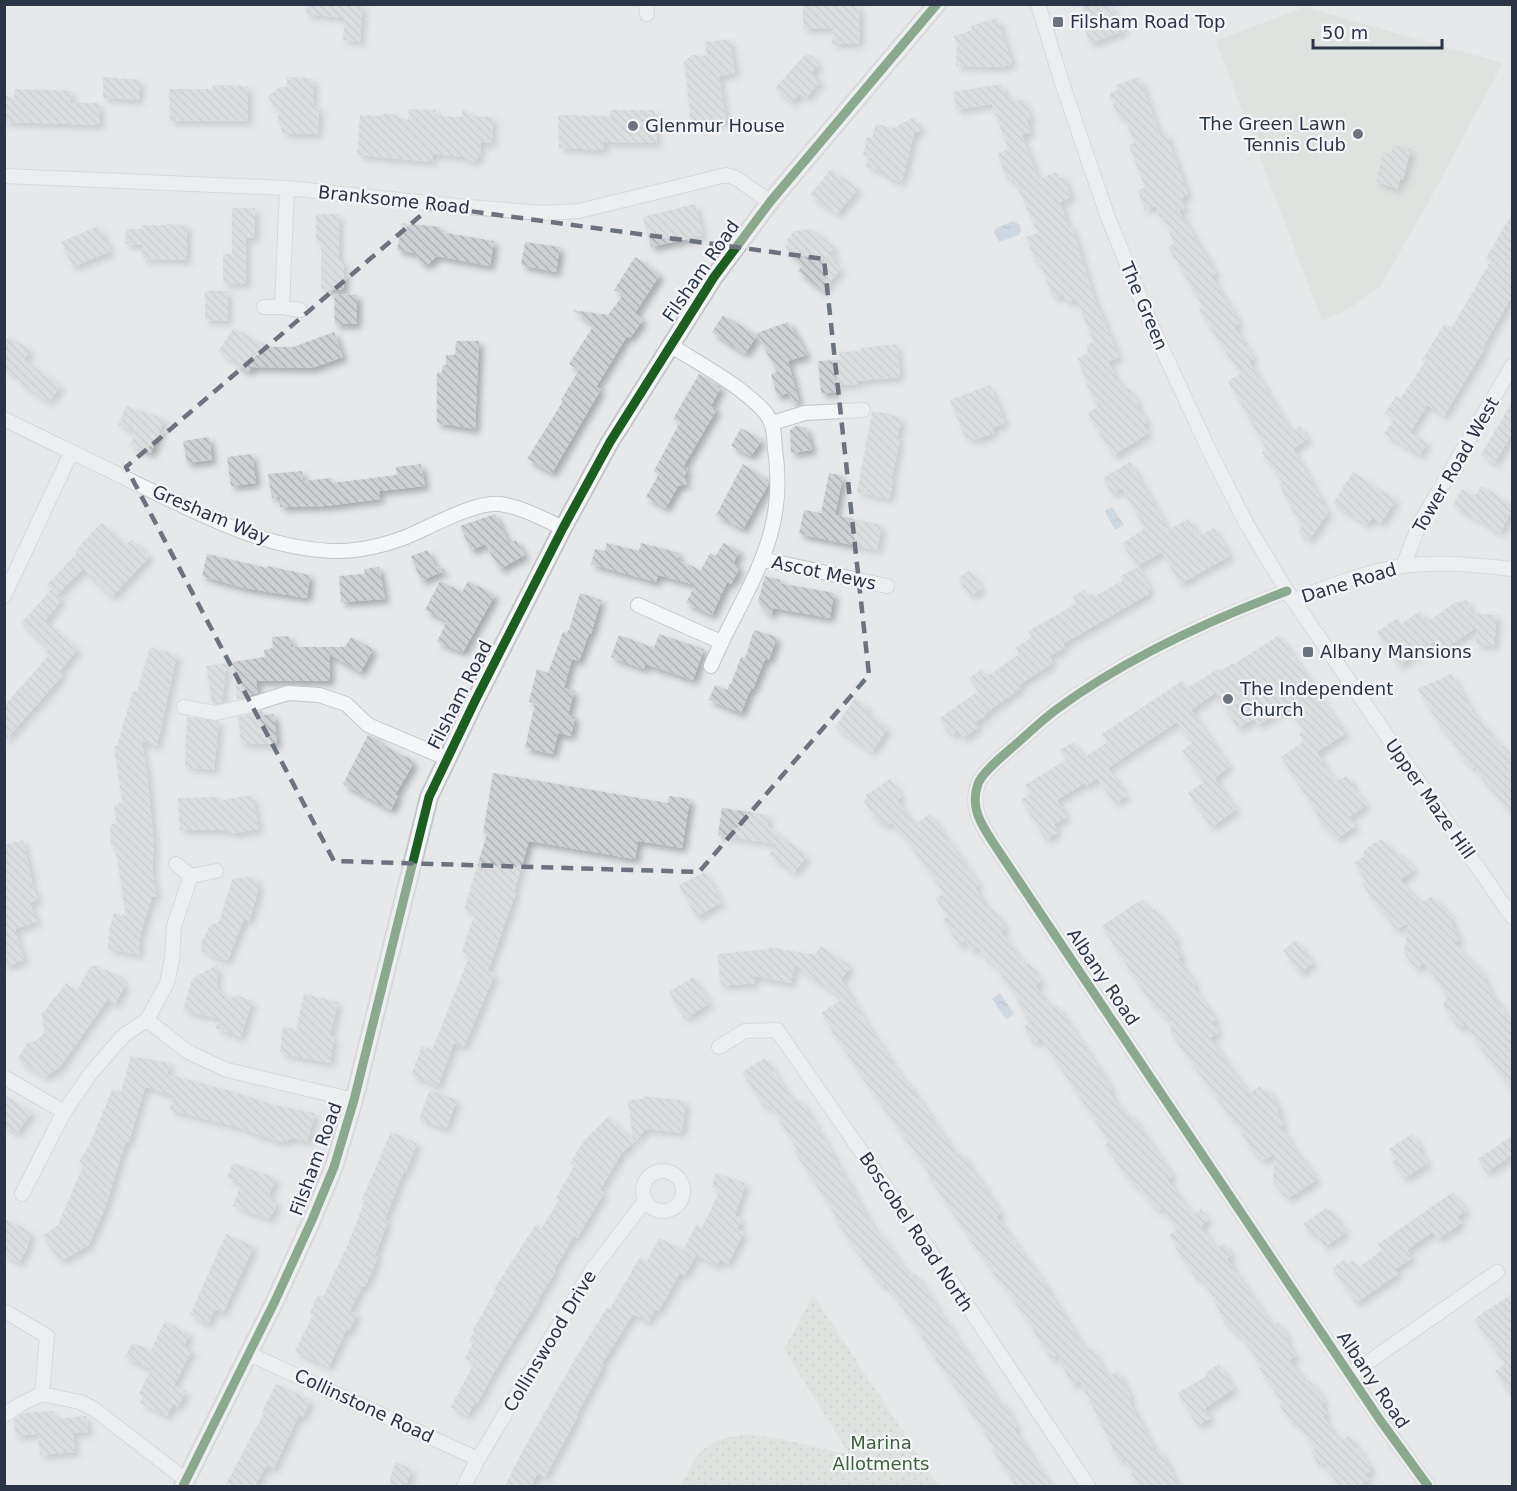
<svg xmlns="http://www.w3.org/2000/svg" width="1517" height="1491" font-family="'DejaVu Sans',sans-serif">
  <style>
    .garden { fill: url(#garden-dots) }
    .pitch { fill: #d6ded6 }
    .water { fill: url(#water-ripples) }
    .building { fill: url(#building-back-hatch); filter: url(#shadow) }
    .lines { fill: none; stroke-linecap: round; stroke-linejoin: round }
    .minor-casing { stroke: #c4c6c8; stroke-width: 16 }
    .tertiary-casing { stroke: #c4c6c8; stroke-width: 20 }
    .minor { stroke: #f5f6f7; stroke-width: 14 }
    .tertiary { stroke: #f5f6f7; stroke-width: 16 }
    .cycleway-casing { stroke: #f4f6f9; stroke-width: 13 }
    .cycleway { stroke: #1b5e20; stroke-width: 9 }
    .marked { fill: none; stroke: #6c737f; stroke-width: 4.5; stroke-dasharray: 12 8; stroke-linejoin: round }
    .poi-dot { fill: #6c737f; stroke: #f4f6f9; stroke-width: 2 }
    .labels { text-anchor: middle; stroke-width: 4.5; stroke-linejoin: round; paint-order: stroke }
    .poi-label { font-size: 18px; fill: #2b3445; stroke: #f4f6f9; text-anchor: start }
    .street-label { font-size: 18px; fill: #2b3445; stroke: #f4f6f9 }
    .park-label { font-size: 18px; fill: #3f6138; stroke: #f4f6f9 }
  </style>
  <defs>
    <pattern id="garden-dots" width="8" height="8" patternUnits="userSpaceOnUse" patternTransform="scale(1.5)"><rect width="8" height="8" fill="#d6ded6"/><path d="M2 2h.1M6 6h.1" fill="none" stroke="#b8bfb9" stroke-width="1.8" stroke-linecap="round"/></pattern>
    <pattern id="water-ripples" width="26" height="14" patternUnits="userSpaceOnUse" patternTransform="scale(1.5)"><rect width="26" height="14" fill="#b4c4d5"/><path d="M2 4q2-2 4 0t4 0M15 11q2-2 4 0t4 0" fill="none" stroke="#93a0af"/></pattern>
    <pattern id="building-back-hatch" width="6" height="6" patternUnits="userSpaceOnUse" patternTransform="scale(1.5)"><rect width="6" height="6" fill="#ced0d3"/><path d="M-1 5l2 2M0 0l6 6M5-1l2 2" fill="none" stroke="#b1b3b6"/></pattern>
    <filter id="shadow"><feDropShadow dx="4.5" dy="4.5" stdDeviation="3" flood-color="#0004"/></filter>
  </defs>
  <rect width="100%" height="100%" fill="#e6e8ea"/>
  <path class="garden" d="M813,1295L939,1486H680C685,1477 690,1466 696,1458C729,1413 804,1448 849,1454L784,1349Z"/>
  <path class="pitch" d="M1304,7L1503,63L1427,205L1380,287L1347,310L1322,321L1216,41Z"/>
  <path class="water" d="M1013,221L1020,225L1021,231L1019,235L999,242L994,232L996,228Z
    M1112,507L1124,525L1115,530L1105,511Z
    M1000,993L1014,1014L1006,1019L992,999Z"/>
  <path class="building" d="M307,4H363L360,42L343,40L345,18L306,14Z
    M803,4H859L860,43L832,44L833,28L803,29Z
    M1081,4H1110L1114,16L1117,14L1124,31L1090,43L1084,27L1088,25Z
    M997,18L1012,63L1002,67L956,66L957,45L954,36L972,30L971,26Z
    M730,39L735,73L719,76L726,122L691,123L684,61L693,55L707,56L705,42Z
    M805,55H811L819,64L811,73L821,81L806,98L799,94L792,103L775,88Z
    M103,77L140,80L139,100L103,98Z
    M287,77L312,78V84H314L313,106L319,107L318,134L282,133L281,124L278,121V110L268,97L280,87H287Z
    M1139,77L1160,135L1166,133L1188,195L1181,198L1185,209L1179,211L1216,273L1211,276L1240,323L1234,327L1254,359L1249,361L1291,432L1300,426L1308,439L1293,449L1328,513L1309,540L1298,532L1302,527L1279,484L1282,482L1262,452L1266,449L1228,381L1240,374L1199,310L1203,307L1168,247L1174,244L1164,217L1160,218L1156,206L1145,210L1138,190L1145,188L1129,145L1134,143L1124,115L1118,117L1110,96L1111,93L1118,90L1116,85Z
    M1002,84L1006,99L1013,96L1015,102L1023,99L1031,119L1027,120L1031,132L1022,135L1038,179L1056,172L1059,178L1064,176L1071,197L1060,202L1069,228L1072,227L1094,298L1119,357L1108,362L1123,390L1128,387L1138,403L1136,405L1148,422L1143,425L1149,433L1113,456L1088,413L1098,406L1089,391L1078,358L1089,353L1086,345L1094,342L1076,299L1067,303L1063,294L1054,299L1039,262L1037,263L1030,248L1026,237L1038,233L1014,179L1008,181L997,154L1008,149L992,104L956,110L953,92Z
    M213,85L248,86V121H170L169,89H213Z
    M14,89L71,91L70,103H99L100,125L4,122V96L14,97Z
    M463,108L471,116L493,117L492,143L481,142L480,155L476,160L471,161L463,157L433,154L432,162L357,155L360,115L379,116L388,113L408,120L409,109L436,110L435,116L462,117Z
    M610,110H655L657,143L604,142V150L559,148L558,115L610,116Z
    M914,117L921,130L914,133L902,182L885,177L886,172L866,167L869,156L863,155L867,137L872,138L876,124L894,128Z
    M1393,145L1411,149L1403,180L1400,179L1398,189L1376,182L1383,152L1391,154Z
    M831,169L858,189L837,214L810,195Z
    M695,204L703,235L651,247L643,217Z
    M232,208H255V238H246V284L223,283V254H232Z
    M1512,213V296L1483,347L1485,348L1444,416L1427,405L1410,433L1427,443L1420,455L1384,434L1394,419L1385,413L1396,396L1400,399L1425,362L1422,360L1444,324L1452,328L1490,262L1486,259Z
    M316,214H339V260H344V290L321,289V243H316Z
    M402,223L440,227V232L494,241L490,266L436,256L429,264H422L415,253L397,250Z
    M167,224L187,225V260L143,259L142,245L125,244L126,229H142V225H167Z
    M98,226L111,251L73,267L61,242Z
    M812,229L835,248L830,253L836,258L833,262L841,269L823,291L798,271L803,265L785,248L789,243L786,241L794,231Z
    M525,242L560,247L556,272L521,265Z
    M635,257L660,275L635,313L643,320L630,338L627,336L596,387L601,389L552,473L527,459L563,401L561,400L579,370L569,364L594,325L572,310L608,315L623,295L614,290Z
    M205,291H228V321L205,320Z
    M334,294L357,295V324H335Z
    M723,315L757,335L745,354L712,332Z
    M788,322L807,355L788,361L799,402L794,404L788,393L777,396L771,374L777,372L757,333Z
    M234,328L269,347H293L334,332L343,357L312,368L251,367L248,372L218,351Z
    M9,337L31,350L24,360L61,386L49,402L18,381L19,379L4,369V343Z
    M456,341H479L475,429L437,423V373L442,372L443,365H446V355H455Z
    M897,344L900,377L858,381V384L836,385L837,392L821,393L818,361L840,360L839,352L861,351V348Z
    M699,374L721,387L711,406L717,409L683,467L688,469L684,477L687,484L678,486L666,508L646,497L659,474L654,471L680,422L673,419Z
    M990,385L1005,423L992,428L994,433L974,440L972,437L966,439L950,400Z
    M1512,402V433L1495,463L1481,455Z
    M126,406L165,419L151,453L130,445L136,431L118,425Z
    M872,412L886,413L902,419L897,439L900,440L891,481L893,482L889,499L857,492Z
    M796,426L806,428L812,450L791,453L790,430Z
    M741,428L762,440L751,456L731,446Z
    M209,437L212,460L187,463L183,441Z
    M252,454L256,483L231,486L227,457Z
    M1130,462L1168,530L1189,519L1198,536L1214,528L1230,556L1180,584L1162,552L1136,567L1122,543L1145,529L1122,488L1112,494L1103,478Z
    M421,464L425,486L379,491L380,499L325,506L280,507V496L272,498L268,474L302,471L303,481L331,478L332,483L397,475L396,467Z
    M743,464L768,480V485L743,529L716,515Z
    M1353,472L1396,500L1381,523L1372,518L1367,525L1333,503Z
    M829,473L843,476L835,515L882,525L877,550L799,534L804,510L821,513Z
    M1481,486L1512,504V511L1500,533L1453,505L1462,489L1475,496Z
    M495,514L509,544L516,540L525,555L500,569L485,544L471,551L460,526Z
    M102,522L125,546L132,539L150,556L112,597L83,569L58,594L47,585L77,553L75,551Z
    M607,543L639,551L641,543L679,553L677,560L701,570L710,553L716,556L723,543L740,551L733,564L740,567L731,584L727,582L712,615L686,603L695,585L658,575L656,582L591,564L595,549L605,551Z
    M428,550L435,566L446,570L421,581L411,556Z
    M207,554L267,568V566L310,575L307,598L244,588L202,576Z
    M379,567L385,599L341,602L339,576L365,574L364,569Z
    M1138,567L1150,588L1147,590L1149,594L1063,644L1065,648L1049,656L1053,663L1019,685L1021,688L986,713L987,715L976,722L979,727L963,738L958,731L951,736L939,719L978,691L969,678L982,669L987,677L1019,654L1015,648L1032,637L1028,631L1076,604L1072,597L1085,590L1089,597L1094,594L1095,596L1122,581L1120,576Z
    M970,570L982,589L970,596L958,578Z
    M765,576L781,580L779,583L834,593L830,618L773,608L771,617L758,602Z
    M440,581L462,592L468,581L495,595L463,652L437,642L447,621L425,610Z
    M51,590L62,600L45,621L78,649L59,672L63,675L4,742V706L48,656L45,653L48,649L21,623Z
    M580,593L601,600L591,634H589L579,661L572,659L564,688L574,691L568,715L575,716L571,736L558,733L553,754L525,748L535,703L529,702L537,669L548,673L563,632L566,633L569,630Z
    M1467,600L1471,613L1497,615L1494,646L1476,644L1477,627L1442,651L1435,641L1399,665L1377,632L1398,618L1401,624L1420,611L1427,622L1453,604Z
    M754,630L777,637L769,660L765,659L753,689L751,688L741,713L709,700L715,685L727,690L730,683L731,684L741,657L745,658Z
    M659,634L704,649L693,680L645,664L644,669L611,657L619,635L654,648Z
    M1279,635L1345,734L1317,752L1328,773L1338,781L1346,776L1351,780L1354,789L1367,805L1349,817L1356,826L1336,839L1316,817L1318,815L1281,757L1304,741L1299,734L1304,730L1288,707L1258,725L1254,719L1238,728L1215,693L1191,710L1229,766L1215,778L1236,810L1211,827L1188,793L1204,782L1182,751L1192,743L1177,722L1108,768L1127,796L1115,803L1097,778L1086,786L1085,783L1057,800L1067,817L1054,824L1058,832L1046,840L1021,800L1030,794L1025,785L1066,760L1060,750L1073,742L1084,758L1108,742L1102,734L1182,681L1187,688L1218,669L1220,671L1233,663L1234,664Z
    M289,636L291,647H345L351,637L373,649L361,672L329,654L330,681H256L258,693L237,699L233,662L265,657L264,650L273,648L272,637Z
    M150,647L177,655L157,746L142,741L148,781L154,847L152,872L157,897H152L140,936L139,955L108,949L109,930L114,913L126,916L115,846H111L110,825L117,823L114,806L122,802L114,746H117L133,691L137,692Z
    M227,663L222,702L212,703L206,666Z
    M1451,674L1480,724L1482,723L1500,747L1503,745L1512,758V814L1482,779L1475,766L1472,768L1459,754L1454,743L1441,728L1418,689Z
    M855,698L869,708L866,712L888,728L872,752L835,727Z
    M262,711L263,715L274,714L277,744H241L238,717Z
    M187,717L219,721L214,770L185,767Z
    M368,735L380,740L379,743L412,760V766L395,795L398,796L391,810L343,784Z
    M493,773L668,803L669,796L690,799L682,848L638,841L635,859L529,841L514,892L516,893L488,971L495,974L464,1047L454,1043L438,1086L411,1075L422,1046L432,1050L470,955L462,952L475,913L464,909L487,834L483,833Z
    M890,779L902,797L897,800L914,825L930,814L979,885L975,888L990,911L993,909L1006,928L1001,932L1025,966L1029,963L1041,981L1035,986L1051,1008L1056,1004L1112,1089L1109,1092L1125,1115L1129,1112L1173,1176L1168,1180L1192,1215L1201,1209L1208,1220L1201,1226L1216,1249L1224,1243L1232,1255L1227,1259L1272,1326L1278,1322L1288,1337L1285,1339L1296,1356L1290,1360L1305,1382L1309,1380L1325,1402L1321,1405L1327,1414L1323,1416L1340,1442L1349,1435L1372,1470L1365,1474L1369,1480L1359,1486H1339L1323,1462L1319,1465L1311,1452L1315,1449L1296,1422L1291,1421L1280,1406L1282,1402L1259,1368L1261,1366L1238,1332L1235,1334L1228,1324L1225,1323L1221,1318L1222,1314L1213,1301L1215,1299L1200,1278H1196L1175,1248L1177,1246L1169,1235L1177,1230L1162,1208L1157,1211L1137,1185L1134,1187L1105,1145L1109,1142L1041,1038L1033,1043L1023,1027L1030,1022L1019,1006L1021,1004L993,962L990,964L978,947L972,951L965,941L959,945L943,920L948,916L936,899L944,893L899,829L897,830L892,823L886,826L882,821L879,823L864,801L868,798L866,795Z
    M246,796H253L259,829L230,834L229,830H180L178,798L218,797V801Z
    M722,808L769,815L767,826L807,856L794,873L769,855L777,844L718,835Z
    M1382,839L1398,858L1403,854L1414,870L1400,880L1420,903L1432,896L1443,907L1452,919V925L1460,939L1454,943L1484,975L1485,981L1492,995L1512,1022V1090L1473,1037L1467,1025L1458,1028L1443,1005L1447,997L1438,981L1424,963L1416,969L1404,953L1408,923L1396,930L1362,884L1366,881L1354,863L1364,856L1363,852L1372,844Z
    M23,840L32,880L31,881L38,899L30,903L37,922L15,929L24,960L4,967V845Z
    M705,872L721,903L696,917L679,885Z
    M253,877L258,882V892L249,921L244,919L228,960H222L202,951L201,944L210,925L219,922L233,878Z
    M1142,899L1151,912L1155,909L1177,940L1173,942L1182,956L1178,959L1196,985L1193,987L1216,1019L1212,1022L1219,1032L1210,1038L1248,1094L1260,1086L1263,1091L1267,1088L1280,1109L1277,1111L1284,1124L1280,1126L1300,1158L1302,1157L1317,1180L1287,1199L1273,1181L1275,1154L1262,1161L1260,1157L1255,1156L1234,1119L1232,1120L1171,1033V1018L1164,1017L1156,1005H1152L1102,926Z
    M1296,940L1313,963L1300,973L1283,950Z
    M821,946L851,966L841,980L865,1021L906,1084L908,1083L956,1155L961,1152L1001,1213L996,1216L1044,1283L1086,1351L1092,1348L1107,1377L1118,1371L1131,1399L1129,1400L1155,1452L1160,1449L1178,1486H1138L1124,1458L1119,1461L1080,1381L1072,1385L1057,1355L1051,1359L1023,1313L977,1250L927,1174L929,1173L857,1070L821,1013L843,999L795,965L791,983L754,976L755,983L721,986L717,954L769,949V947L815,955Z
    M218,964L217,987L228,1001L236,995L252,1001L241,1037L216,1028L219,1019L183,1010L192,979Z
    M96,966L122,977L120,981L126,984L115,1004L107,1000L60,1067L45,1077L18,1059L26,1044L37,1040L44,1033L42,1014L66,983L77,991L90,967Z
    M694,977L710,1003L685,1019L669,992Z
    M304,994L338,1002L330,1036L334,1037L330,1063L292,1056L280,1052L283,1026L296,1030Z
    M131,1056L170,1063L167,1074L234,1092L279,1106L315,1113L307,1142L295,1138L280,1142L237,1127L169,1110L174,1096L145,1087L129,1142L126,1141L105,1208L89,1245L61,1261L42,1236L58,1225L83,1166L79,1162L89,1146L112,1090L121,1092Z
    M765,1058L794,1102L800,1099L836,1160L835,1161L855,1194L854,1195L879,1236L881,1235L910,1277L915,1274L1000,1404L1003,1403L1017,1427L1014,1429L1051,1486H1016L992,1449L994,1448L973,1414L972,1415L958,1391L925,1344L927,1343L885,1283L881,1286L850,1242L834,1217L836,1216L794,1151L797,1149L770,1105L765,1108L742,1072Z
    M430,1090L457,1100L446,1129L419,1119Z
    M4,1095L32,1112L17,1133L4,1127Z
    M643,1096L686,1101L682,1133L647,1129L621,1154L600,1190L604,1193L577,1238L574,1236L554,1270L556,1271L538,1299L539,1300L494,1372L477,1404L474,1403L468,1416L451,1407L474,1363L465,1358L473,1343L469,1340L474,1332L472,1331L495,1292L493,1291L536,1224L542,1228L559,1200L556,1198L574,1166L570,1163L584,1141L609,1116L633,1141L628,1100L643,1099Z
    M391,1132L417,1143L406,1172L404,1171L385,1219L388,1221L375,1256L378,1257L365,1287L362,1286L350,1311L357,1314L349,1331L346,1330L329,1367L295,1351L313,1315L310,1313L318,1295L323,1297L348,1244L365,1200L362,1199Z
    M1412,1134L1421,1147L1418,1149L1428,1163L1404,1179L1392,1162L1395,1160L1389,1149Z
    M1512,1136V1155L1486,1173L1478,1159Z
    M233,1163L276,1178L269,1195L275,1201L276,1208L269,1219L233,1206L241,1183L227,1178Z
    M716,1173L746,1183L735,1216L742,1219L737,1229L744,1232L728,1264L720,1260L717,1265L696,1255L685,1275L680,1273L659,1311L655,1309L649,1322L633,1314L602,1364L604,1365L576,1416H578L545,1477L538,1473L531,1486H505L521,1454L578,1354L607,1308L610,1309L640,1257L647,1261L659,1238L683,1250L696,1225L702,1228L720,1190L712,1187Z
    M1453,1192L1466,1211L1457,1217L1462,1223L1438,1239L1433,1232L1407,1250L1412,1258L1395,1269L1398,1274L1356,1303L1332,1268L1344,1260L1347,1264L1353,1260L1358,1268L1382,1250L1378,1244Z
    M1326,1208L1328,1211L1330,1209L1346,1232L1325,1247L1315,1232L1311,1235L1303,1224Z
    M4,1218L31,1232L27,1249L19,1263L4,1255Z
    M226,1234L254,1246L223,1313L215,1309L208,1324L190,1315Z
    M1512,1294V1397L1495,1371L1505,1364L1474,1319Z
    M165,1321L190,1334L184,1346L192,1350L174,1386L186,1391L178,1407L173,1404L167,1416L140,1403L143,1396L139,1394L151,1369L124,1357L133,1343L151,1350Z
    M1219,1364L1234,1389L1205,1408L1211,1418L1197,1426L1178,1393L1207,1376L1205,1373Z
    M276,1384L311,1400L303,1417L299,1415L273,1470L266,1466L255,1486H225L264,1413L262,1412Z
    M53,1411L55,1419L86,1416L88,1432L73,1433L75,1452L40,1455L38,1434L16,1436L13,1420L23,1413Z
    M396,1462L412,1469L406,1486H392L390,1479Z"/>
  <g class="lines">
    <g class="minor-casing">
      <path id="minor" d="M646,4L647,14
        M1038,4L1062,83L1106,212L1153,329L1209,450L1246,523L1287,591L1512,917
        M4,176L287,188L456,206L543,213L579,211L726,175L736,178L770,202
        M264,307H282L300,310
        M282,307L287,188
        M670,345C700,364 740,385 764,411C774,422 774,435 775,449C779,476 778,506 771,532C759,578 729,622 711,666
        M4,419C48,441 92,461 135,483C197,512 261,548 331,551C357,552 382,546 406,537C430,527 476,501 500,504C522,507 543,519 563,528
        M772,423L805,413L863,410
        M762,559L887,586
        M1403,566L1420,523L1512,366
        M1287,591C1207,621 1126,658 1057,709C1042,720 1029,733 1015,745C1005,754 982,772 978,784C969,809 983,827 996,847L1380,1420L1428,1486
        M4,596L71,453
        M1293,600C1328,587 1365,572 1403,566C1439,561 1477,565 1512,569
        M638,605L721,642
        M184,707L215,713L247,706L288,693L319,695L346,704L368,725L446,758
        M176,864L191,876
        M147,1020L188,1052L227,1070L354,1100
        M719,1047L745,1031L777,1030L955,1287L1088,1486
        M4,1077L64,1112
        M643 1191a20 20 0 1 1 40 0a20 20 0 1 1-40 0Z
        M22,1194L64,1112L91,1073L124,1035L147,1020L167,983L172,959L174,926L191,876L216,871
        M4,1311L47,1336L42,1394
        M249,1354L478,1459
        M1350,1375L1497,1272
        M4,1415L21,1404L42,1394L80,1402L94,1409L186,1480
        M464,1486L478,1459L592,1270L645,1201"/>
    </g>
    <g class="tertiary-casing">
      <path id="tertiary" d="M183,1486L275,1301L312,1220L334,1167L354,1100L429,797L475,701L563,528L610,442L714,277L770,202L937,4"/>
    </g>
    <use href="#minor" class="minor"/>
    <use href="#tertiary" class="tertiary"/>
    <g class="cycleway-casing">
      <path id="cycleway" d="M1287,591C1207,621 1126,658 1057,709C1042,720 1029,733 1015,745C1005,754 982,772 978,784C969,809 983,827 996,847L1380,1420L1428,1486
        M183,1486L275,1301L312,1220L334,1167L354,1100L429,797L475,701L563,528L610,442L714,277L770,202L937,4"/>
    </g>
    <use href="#cycleway" class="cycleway"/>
  </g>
  <path d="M0 0H1517V1491H0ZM432,206L824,259L869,675L699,872L334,861L126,467Z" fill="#e6e8ea" fill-opacity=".55" fill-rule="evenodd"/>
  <path class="marked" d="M432,206L824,259L869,675L699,872L334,861L126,467Z"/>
  <g class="poi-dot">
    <rect x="1052" y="16" width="12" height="12" rx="3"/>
    <circle cx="633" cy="126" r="6"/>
    <circle cx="1358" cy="134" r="6"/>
    <rect x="1302" y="646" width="12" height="12" rx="3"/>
    <circle cx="1228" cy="699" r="6"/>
  </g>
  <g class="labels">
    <g class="poi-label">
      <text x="1070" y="28">Filsham Road Top</text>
      <text x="1346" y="130" text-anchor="end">The Green Lawn<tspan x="1346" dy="21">Tennis Club</tspan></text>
      <text x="645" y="132">Glenmur House</text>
      <text x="1320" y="658">Albany Mansions</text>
      <text x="1240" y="695">The Independent<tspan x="1240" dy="21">Church</tspan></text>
    </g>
    <g class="street-label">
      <text transform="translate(394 200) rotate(6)" y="6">Branksome Road</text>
      <text transform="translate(701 271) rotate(-55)" y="6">Filsham Road</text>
      <text transform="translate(1144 306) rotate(67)" y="6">The Green</text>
      <text transform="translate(1456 465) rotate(-60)" y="6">Tower Road West</text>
      <text transform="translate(211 515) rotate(23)" y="6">Gresham Way</text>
      <text transform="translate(824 573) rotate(12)" y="6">Ascot Mews</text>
      <text transform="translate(1349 583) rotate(-17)" y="6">Dane Road</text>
      <text transform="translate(460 695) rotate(-63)" y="6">Filsham Road</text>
      <text transform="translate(1430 799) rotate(55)" y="6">Upper Maze Hill</text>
      <text transform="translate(1103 977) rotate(56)" y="6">Albany Road</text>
      <text transform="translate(316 1159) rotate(-70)" y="6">Filsham Road</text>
      <text transform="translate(916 1232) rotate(56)" y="6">Boscobel Road North</text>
      <text transform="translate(550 1341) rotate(-59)" y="6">Collinswood Drive</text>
      <text transform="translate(1373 1380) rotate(56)" y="6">Albany Road</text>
      <text transform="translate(364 1406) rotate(25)" y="6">Collinstone Road</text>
    </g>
    <g class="park-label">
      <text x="881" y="1449">Marina<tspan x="881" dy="21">Allotments</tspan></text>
    </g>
  </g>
  <rect width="1517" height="1491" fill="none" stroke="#2b3445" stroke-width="12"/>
  <path d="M1313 39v9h129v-9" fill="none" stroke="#2b3445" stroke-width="3"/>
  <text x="1322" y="39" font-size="18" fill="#2b3445" stroke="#f4f6f9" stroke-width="4.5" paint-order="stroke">50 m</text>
</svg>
